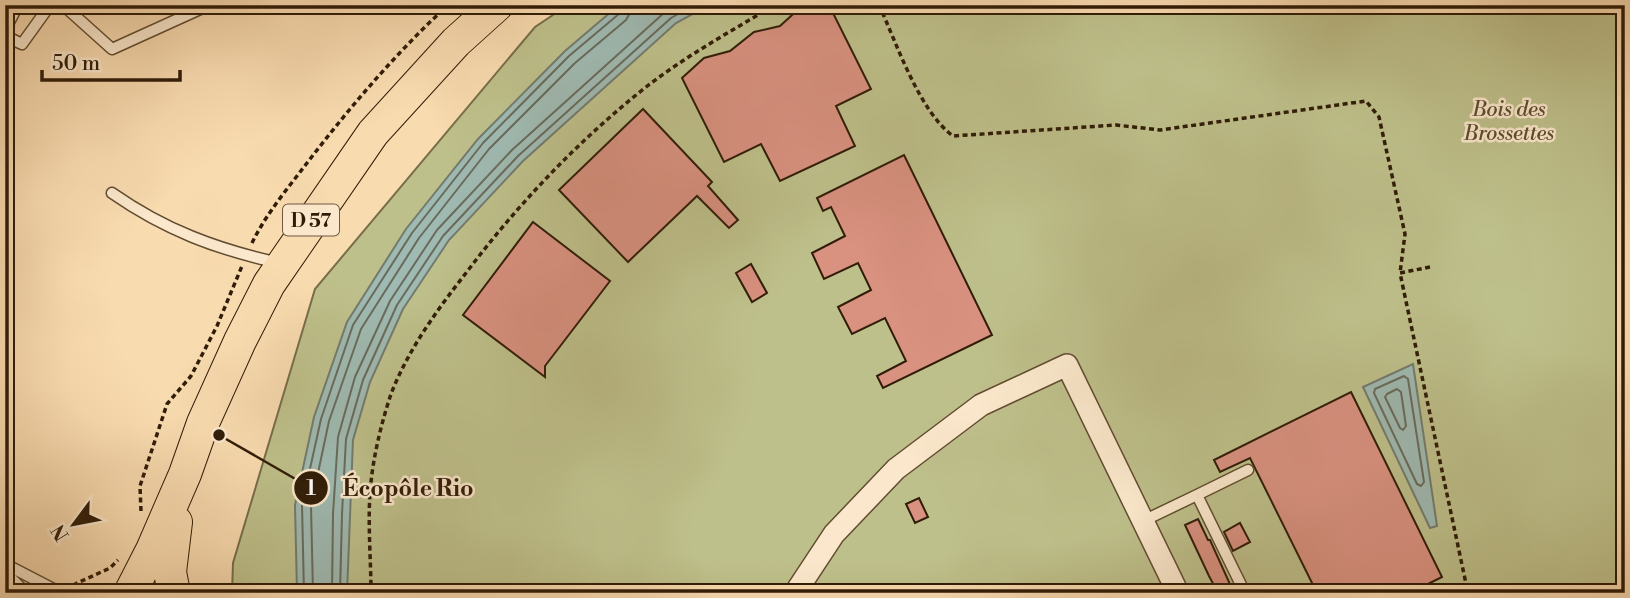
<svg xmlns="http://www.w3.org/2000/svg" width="1630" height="598" font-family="'Libre Bodoni',serif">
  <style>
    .green { fill: #bec08b; stroke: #776e49; stroke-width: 2 }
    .water { fill: #9fbab2; stroke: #737b6e; stroke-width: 2 }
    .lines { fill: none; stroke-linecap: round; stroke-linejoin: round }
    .shore { stroke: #686b5c; stroke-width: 2 }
    .building { fill: #d99180; stroke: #301c07; stroke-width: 2 }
    .lane-casing { stroke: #624c31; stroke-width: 13 }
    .street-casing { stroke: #624c31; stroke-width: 24 }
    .primary-casing { stroke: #301c07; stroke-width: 34 }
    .path { stroke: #301c07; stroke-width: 3.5; stroke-dasharray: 5 3.5; stroke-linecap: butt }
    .lane { stroke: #fbe8cc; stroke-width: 10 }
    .street { stroke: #fbe8cc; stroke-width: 21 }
    .primary { stroke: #f9dbb0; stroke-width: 32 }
    .labels { text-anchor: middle; stroke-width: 5; stroke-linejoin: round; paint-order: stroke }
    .shield { fill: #fbe8cc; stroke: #6d5942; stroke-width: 2 }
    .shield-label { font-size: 19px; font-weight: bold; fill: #301c07 }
    .park-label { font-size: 21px; font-style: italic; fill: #5b4d2f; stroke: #fbe8cc }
    .leader { fill: none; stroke: #301c07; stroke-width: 2.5 }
    .callout-dot { fill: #301c07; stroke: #fbe8cc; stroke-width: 2.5 }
    .mark-label { font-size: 21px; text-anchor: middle; font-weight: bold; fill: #fff }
    .callout-label { font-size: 23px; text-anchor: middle; font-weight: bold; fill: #301c07; stroke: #fbe8cc; stroke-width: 5; stroke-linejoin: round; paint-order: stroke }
  </style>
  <rect width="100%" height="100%" fill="#f9dbb0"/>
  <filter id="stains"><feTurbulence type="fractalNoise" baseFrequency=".00286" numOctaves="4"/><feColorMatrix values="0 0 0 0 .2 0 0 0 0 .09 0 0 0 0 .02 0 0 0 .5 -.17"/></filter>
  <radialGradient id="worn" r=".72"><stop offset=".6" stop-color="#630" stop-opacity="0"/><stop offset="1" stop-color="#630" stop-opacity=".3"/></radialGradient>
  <path class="green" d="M568,5H1625V593H232L233,563L315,289L535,27Z"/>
  <path class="water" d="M619,5H709L676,23L523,161L449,240L403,309L370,382L353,440L347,593H297L295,505L314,417L347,322L406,229L478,139L565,51Z
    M1413,364L1437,526L1430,528L1363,387Z"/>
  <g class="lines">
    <path class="shore" d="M1404,376L1408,379L1424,482L1421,486L1417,484L1374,393L1375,389Z
      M1397,389L1401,392L1406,426L1403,430L1400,428L1385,397L1387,394Z
      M304,593L302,505L321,419L353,325L412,233L483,143L569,56L620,13L622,5
      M313,593L311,506L329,421L361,329L419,238L489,149L575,63L626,20L630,13L631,5
      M332,593L333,514L338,437L355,377L390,301L437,230L512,150L665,12L676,5
      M340,593L342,514L346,439L363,380L397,305L443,236L518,156L671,18L694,5"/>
  </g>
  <path class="building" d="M803,5H829L871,89L836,106L855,146L780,181L761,144L724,162L682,78L704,58L730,51L754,32L780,26Z
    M643,109L712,182L708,186L738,220L729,228L697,196L628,262L559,190Z
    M904,155L992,335L883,388L877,376L906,361L885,318L852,334L838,307L871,290L858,263L824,279L812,253L845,236L831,207L823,211L817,198Z
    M533,222L610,281L545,366V377L463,315Z
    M751,264L767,293L752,302L736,273Z
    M1351,392L1442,577L1410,593H1317L1250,458L1220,472L1214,460Z
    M919,498L928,517L915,523L906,504Z
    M1198,519L1208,540H1210L1234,593H1218L1209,576L1185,525Z
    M1240,523L1250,542L1233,551L1224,532Z"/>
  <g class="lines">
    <g class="lane-casing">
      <path id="lane" d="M63,5L112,49L209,5
        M5,30L18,5
        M5,36L22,44L50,5
        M112,193C165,230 216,249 279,263
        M1197,495L1248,470
        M1143,521L1197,495L1245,593
        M5,564L61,593
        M5,572L26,593"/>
    </g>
    <g class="street-casing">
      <path id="street" d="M795,593L834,534L896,469L981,405L1067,365L1178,593"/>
    </g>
    <g class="primary-casing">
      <path id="primary" d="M130,593L152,550L185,474L203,423L240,341L269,284L373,133L456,42L497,5
        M174,593L170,572L176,522"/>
    </g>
    <path class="path" d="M879,5C897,44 919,111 953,136L1116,125L1160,130L1366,101L1379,117L1405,234L1400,273
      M252,243C266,214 288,188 307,163C350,107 396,53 448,5
      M1430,267L1400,273L1468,593
      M141,511L140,486L167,404L191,376L217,326L242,266
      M73,585L110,568L118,560
      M371,593C371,558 367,516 371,482C374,453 382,421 391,394C408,350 437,310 466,273C518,204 578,141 646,87C686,56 731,31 775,5"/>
    <use href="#lane" class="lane"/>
    <use href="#street" class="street"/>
    <use href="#primary" class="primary"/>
  </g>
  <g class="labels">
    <rect class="shield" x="283" y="204.5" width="56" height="31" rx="5"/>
    <g class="shield-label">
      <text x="311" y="227">D 57</text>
    </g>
    <g class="park-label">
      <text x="1509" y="116">Bois des<tspan x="1509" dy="24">Brossettes</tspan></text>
    </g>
  </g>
  <path class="leader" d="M219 435L311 488"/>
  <g class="callout-dot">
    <circle cx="219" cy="435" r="7"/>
    <circle cx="311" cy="488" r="18"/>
  </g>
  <g class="mark-label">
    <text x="311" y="495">1</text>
  </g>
  <g class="callout-label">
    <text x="408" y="496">Écopôle Rio</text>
  </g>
  <rect width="1630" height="598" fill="none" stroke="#f9dbb0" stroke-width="28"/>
  <rect x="7" y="7" width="1616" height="584" fill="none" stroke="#301c07" stroke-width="3.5"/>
  <rect x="14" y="14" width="1602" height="570" fill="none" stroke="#301c07" stroke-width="2"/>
  <g transform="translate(74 524) rotate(238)" stroke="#fbe8cc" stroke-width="5" paint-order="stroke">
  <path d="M0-5L12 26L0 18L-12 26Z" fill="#301c07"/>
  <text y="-10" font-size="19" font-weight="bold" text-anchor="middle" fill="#301c07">N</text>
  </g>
  <path d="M42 70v10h138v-10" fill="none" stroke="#301c07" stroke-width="3.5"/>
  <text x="52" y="70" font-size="21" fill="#301c07" stroke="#fbe8cc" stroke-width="5" paint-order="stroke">50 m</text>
  <rect width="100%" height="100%" filter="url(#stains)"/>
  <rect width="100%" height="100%" fill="url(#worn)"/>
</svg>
